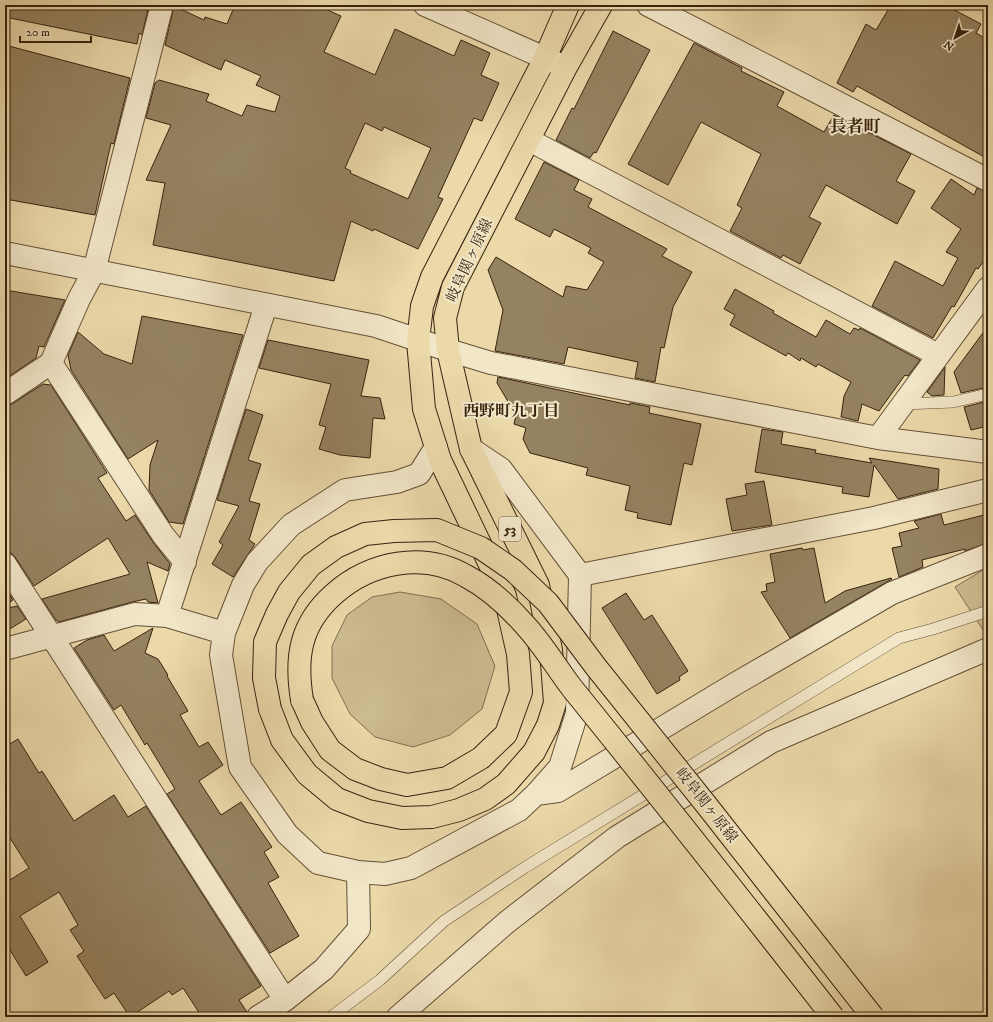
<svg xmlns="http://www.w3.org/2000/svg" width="993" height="1022" font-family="'IM FELL DW Pica','Noto Serif JP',serif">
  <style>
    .green { fill: #ccba90; stroke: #826e50 }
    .building { fill: #958260; stroke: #37230f; fill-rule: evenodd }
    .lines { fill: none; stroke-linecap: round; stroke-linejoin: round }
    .service-casing { stroke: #645036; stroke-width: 12 }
    .minor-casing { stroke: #645036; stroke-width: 24 }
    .tertiary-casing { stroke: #645036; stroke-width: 24 }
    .primary-casing { stroke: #37230f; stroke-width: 24 }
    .service { stroke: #f2e6c8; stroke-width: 11 }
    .minor { stroke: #f2e6c8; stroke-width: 22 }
    .tertiary { stroke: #f2e6c8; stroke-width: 22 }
    .primary { stroke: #ebd9aa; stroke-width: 22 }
    .primary-bridge-casing { stroke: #37230f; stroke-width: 24; stroke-linecap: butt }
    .primary-bridge { stroke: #ebd9aa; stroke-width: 22 }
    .labels { text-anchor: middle; stroke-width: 4; stroke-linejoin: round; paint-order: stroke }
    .shield { fill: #f2e6c8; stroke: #6f5e46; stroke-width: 1 }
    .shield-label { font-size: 14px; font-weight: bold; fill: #37230f }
    .street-label { font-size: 15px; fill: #37230f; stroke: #f2e6c8 }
    .neighbourhood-label { font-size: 16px; font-weight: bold; fill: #37230f; stroke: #f2e6c8 }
    .quarter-label { font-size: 17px; font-weight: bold; fill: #37230f; stroke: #f2e6c8 }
  </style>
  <rect width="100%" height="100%" fill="#ebd9aa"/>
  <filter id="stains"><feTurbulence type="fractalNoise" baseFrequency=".005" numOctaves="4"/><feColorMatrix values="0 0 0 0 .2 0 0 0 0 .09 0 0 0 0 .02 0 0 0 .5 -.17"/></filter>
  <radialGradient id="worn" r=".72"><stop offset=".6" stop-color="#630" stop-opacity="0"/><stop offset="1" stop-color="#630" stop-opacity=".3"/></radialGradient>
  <path class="green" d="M988,567V635L987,636L955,587Z
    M400,592L441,599L477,624L495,666L482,709L450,735L413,747L375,737L350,714L332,678V646L347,615L372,597Z"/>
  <path class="building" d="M5,5H149L142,35L139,33L137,44L5,17Z
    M235,5H316L341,16L324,52L375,75L395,29L454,56L461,40L490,53L481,75L499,83L482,121L474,118L438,197L443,199L418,249L374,229L373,231L351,221L334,281L153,245L165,183L146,180L171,125L146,118L155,83L159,80L209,94L206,101L242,116L247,105L275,112L280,96L256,85L261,76L225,60L221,70L165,45L174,6L204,20L205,17L227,24ZM365,123L382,131L384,127L431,148L408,199L350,173L351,171L345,168Z
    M891,5H945L981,24L976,33L988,40V159L857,86L853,92L837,83L866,24L876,30Z
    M613,31L650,50L596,153L594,152L590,158L556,140L572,108L574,109Z
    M694,43L742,68L741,71L784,92L777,106L824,132L834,115L911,154L896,181L915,191L897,224L826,185L809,217L821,223L800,264L783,255L781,258L730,231L742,208L737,205L761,154L701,122L668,185L628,164Z
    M5,45L130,78L114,144L111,143L95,215L5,199Z
    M544,162L579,180L574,190L592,199L588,207L667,249L662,256L692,272L673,307L664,348L661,347L655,382L635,378L638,362L568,347L564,364L495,351L503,310L488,270L496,257L563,297L566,286L587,290L604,262L588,253L591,248L554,229L550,237L515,219Z
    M951,179L974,195L977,188L988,192V255L978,269L976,268L954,307L952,306L933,338L872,306L895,261L943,286L958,258L946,252L961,229L931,208Z
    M735,289L774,311L773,313L816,337L826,320L850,334L854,328L859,330L860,328L920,360L908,376L905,375L879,411L862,404L858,421L841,417L844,396L851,382L818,364L816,367L801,358L800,361L788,353L786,356L730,325L735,315L724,309Z
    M5,290L65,300L44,347L39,346L36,358L5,379Z
    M142,316L243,335L183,524L169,522L149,490L150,465L158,440L128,459L71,370L68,355L78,332L104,354L132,364Z
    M988,326V387L961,393L954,372Z
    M268,340L369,360L361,396L380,398L385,419L373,418L370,458L340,455L319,449L326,427L319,425L331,384L259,368Z
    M945,367L944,395L932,396L927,392Z
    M498,377L630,405V403L650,407L649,413L701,424L692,465L684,463L671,525L637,518L638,513L625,510L630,486L586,475L588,468L530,453L523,439L526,428L514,424L516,415L497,383Z
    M43,384L51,385L107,473L98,478L126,521L135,515L153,542L170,564L168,571L147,562L158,603L148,602L146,599L132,602L59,622L56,620L42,599L130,574L108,538L34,586L15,557L11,553L5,552V406L12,404Z
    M988,401V426L971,430L964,407Z
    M246,409L263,415L248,460L261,464L249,501L260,504L249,540L255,544L233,577L212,564L223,545L219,542L239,506L217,500Z
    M762,429L783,432L781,444L816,450L815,453L872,463L869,458L939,469L938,489L898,499L874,465L869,497L842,493L843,487L755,472Z
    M764,481L772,525L732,531L726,499L747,495L745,484Z
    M941,514L944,525L988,514V543L965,551V549L922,560L923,567L899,577L892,548L902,546L899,533L919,528L914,521Z
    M802,548L803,550L814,548L825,603L845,591L891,578L892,579L790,638L761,592L767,591L766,584L775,582L770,554Z
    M5,587L13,600L5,605Z
    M626,593L644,620L652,615L688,671L679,677L680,680L657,694L602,608Z
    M17,606L26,619L5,632V609Z
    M153,628L145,653L158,659L168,675L167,676L188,711L180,715L199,747L208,742L223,765L199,781L221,815L241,802L272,847L264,852L279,877L268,883L299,936L270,953L167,794L175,789L147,743L145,745L121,705L114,710L74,648L87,640L104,635L114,651Z
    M18,739L39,773L42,771L74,821L114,795L128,817L146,806L261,986L239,1000L247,1012L246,1017H202L183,988L172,995L169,991L130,1017L114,993L105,999L77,956L84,951L70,930L78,925L59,892L20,916L48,962L26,976L5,942V883L29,868L5,830V747Z"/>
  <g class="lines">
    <g class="service-casing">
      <path id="service" d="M904,404L953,402L988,394
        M331,1017L380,980L444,921L524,868L899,638L933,629L988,611"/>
    </g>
    <g class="minor-casing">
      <path id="minor" d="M425,5L563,66
        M648,5L988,180
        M529,140L938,355
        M448,350L491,363L878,438L988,452
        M51,363L163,535L185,562
        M5,394L51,363L79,299L94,271L162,5
        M878,438L988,288
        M436,447L419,474L397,482L345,490L291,525L257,562L243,585L224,633L221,655L240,767L287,834L318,863L358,872L385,874L411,868L519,810L536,794L560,767L577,713L580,575L874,518L988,490
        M471,449L501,469L580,575
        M5,564L285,1000
        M167,616L266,305
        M5,649L135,614L167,616L224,633
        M536,794L558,791L735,684L892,593L988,555
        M258,1017L285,1000L324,969L359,929L358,872
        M398,1017L507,922L617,837L771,742L988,649"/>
    </g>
    <g class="tertiary-casing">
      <path id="tertiary" d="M5,253L376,326L448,350"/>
    </g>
    <g class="primary-casing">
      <path id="primary" d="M302,700L312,722L330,750L355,769L381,779L407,785L447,778L481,758L506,734L521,692L518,654L505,596L440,460L424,409L418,341L422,306L432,277L545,58L568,5
        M270,709L282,740L307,774L337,799L368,811L402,818L432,817L459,810L485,799L506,784L534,752L548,725L555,703L551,650L538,585L471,449L448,350L445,318L453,287L566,67L601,5"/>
    </g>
    <use href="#service" class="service"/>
    <use href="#minor" class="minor"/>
    <use href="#tertiary" class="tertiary"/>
    <use href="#primary" class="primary"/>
    <g class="primary-bridge-casing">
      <path id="primary-bridge" d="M302,700C295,657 300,624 334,594C370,562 424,551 466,576C487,587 508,606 524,624C542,643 556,667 572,688C660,797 747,907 833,1017
        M270,709L264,678L265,642L277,614L289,592L311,565L336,547L365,534L394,531L437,530L481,548L513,570L548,603L596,667L708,807L873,1017"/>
    </g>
    <use href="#primary-bridge" class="primary-bridge"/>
  </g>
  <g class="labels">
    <rect class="shield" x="499" y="517" width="22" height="24" rx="3"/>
    <g class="shield-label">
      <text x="510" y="534">53</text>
    </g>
    <g class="street-label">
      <text transform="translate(469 260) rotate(-65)" y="5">岐阜関ヶ原線</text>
      <text transform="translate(707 805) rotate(52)" y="5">岐阜関ヶ原線</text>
    </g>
    <g class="neighbourhood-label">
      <text x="511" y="416">西野町九丁目</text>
    </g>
    <g class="quarter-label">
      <text x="855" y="132">長者町</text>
    </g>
  </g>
  <rect width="993" height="1022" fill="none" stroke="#ebd9aa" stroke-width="20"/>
  <rect x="6" y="6" width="981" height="1010" fill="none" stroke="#37230f" stroke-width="2"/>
  <rect x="10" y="10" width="973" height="1002" fill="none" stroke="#37230f"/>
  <g transform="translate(955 38) rotate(219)" stroke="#f2e6c8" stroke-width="3" paint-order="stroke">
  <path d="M0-3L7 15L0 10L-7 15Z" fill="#37230f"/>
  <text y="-6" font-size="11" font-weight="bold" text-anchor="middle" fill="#37230f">N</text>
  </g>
  <path d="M20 36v6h71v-6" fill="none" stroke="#37230f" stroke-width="2"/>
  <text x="26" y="36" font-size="12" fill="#37230f" stroke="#f2e6c8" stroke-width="3" paint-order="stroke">20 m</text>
  <rect width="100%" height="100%" filter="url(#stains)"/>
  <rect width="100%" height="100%" fill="url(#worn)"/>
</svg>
